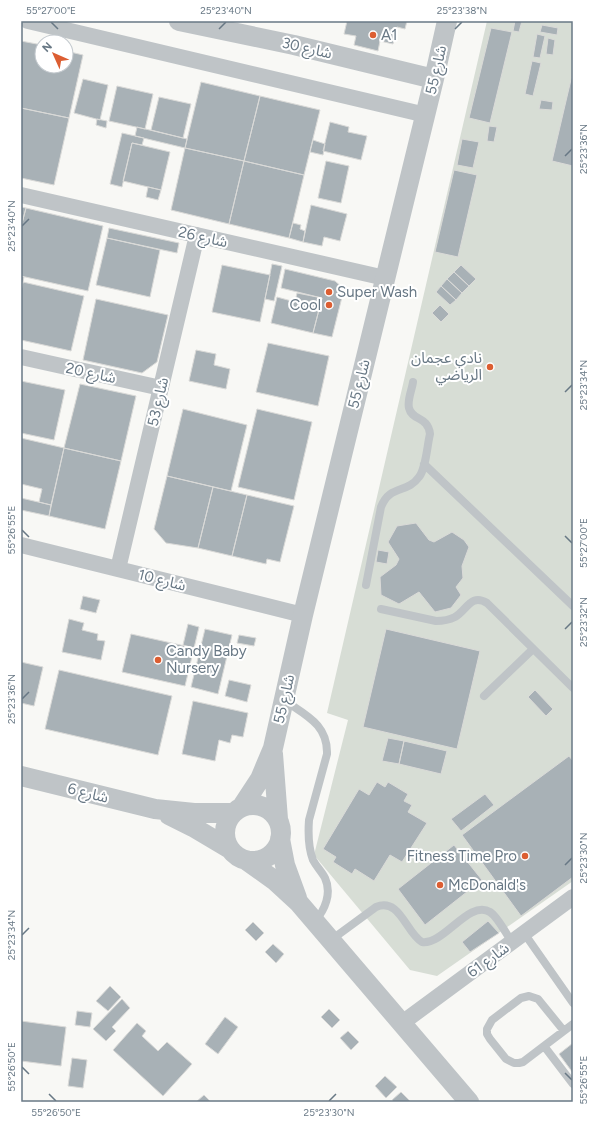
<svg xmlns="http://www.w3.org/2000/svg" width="594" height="1123" font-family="Figtree,'Noto Sans Arabic',sans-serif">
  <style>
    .green { fill: #d7ddd5 }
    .building { fill: #a8b1b6; stroke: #dadad8 }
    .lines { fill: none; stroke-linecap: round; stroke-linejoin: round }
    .service { stroke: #bfc4c7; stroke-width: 8 }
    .minor { stroke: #bfc4c7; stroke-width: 16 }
    .tertiary { stroke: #bfc4c7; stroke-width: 20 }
    .ticks { fill: none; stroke: #687885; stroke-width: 1.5 }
    .poi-dot { fill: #dc5e32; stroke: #fff; stroke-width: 1.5 }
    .labels { text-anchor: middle; stroke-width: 4; stroke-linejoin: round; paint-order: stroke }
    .poi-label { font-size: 15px; fill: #687885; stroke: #fff; text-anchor: start }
    .street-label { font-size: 15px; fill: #687885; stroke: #fff }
    .neatline { fill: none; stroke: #687885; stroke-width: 1.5 }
    .ticks-label { font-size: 10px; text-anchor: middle; fill: #687885 }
  </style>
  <rect width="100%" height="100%" fill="#f8f8f5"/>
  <path class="green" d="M487,21H573V881L437,976L410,970L314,855L348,720L327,713Z"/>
  <path class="building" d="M347,21H407L405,29L397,27L393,44L380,41L378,51L354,45L356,36L344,34Z
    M515,21H522L519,32L513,31Z
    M542,25L558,28L557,35L540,32Z
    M491,28L512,32L490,123L469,118Z
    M537,34L545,36L540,58L533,57Z
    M548,38L555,40L553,55L546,54Z
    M21,41L42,45V66H66V51L83,55L69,118L21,108Z
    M532,61L541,63L533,96L525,94Z
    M573,71V166L552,161Z
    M83,79L108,85L100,120L74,113Z
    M201,82L260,96L244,161L185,148Z
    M117,86L153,94L145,129L109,121Z
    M260,96L320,110L304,175L244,161Z
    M159,97L191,104L183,138L151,130Z
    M541,100L553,102L552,110L539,109Z
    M21,108L69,118L54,185L21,178Z
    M97,119L107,121L106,128L96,125Z
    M330,122L349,127L348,132L367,136L361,160L323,151Z
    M489,126L497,127L494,142L487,141Z
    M137,127L187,139L185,148L135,136Z
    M122,133L144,138L142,145L132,143L122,187L110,184Z
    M462,139L479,142L473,168L457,165Z
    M313,140L325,144L323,155L310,152Z
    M132,143L170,152L161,190L123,181Z
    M185,148L244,161L229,224L171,210Z
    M244,161L304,175L289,238L229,224Z
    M326,161L349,166L341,203L318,198Z
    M454,170L477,175L458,257L435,252Z
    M148,187L161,190L158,200L146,197Z
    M311,205L347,214L340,241L324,237L322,246L303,242Z
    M21,207L26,208L21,227Z
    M26,208L103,226L88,291L21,276V227Z
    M293,223L301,225L300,229L305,231L303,242L289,238Z
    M109,228L179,243L177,253L107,238Z
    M107,238L160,250L150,297L96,285Z
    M272,264L282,266L274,301L265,299Z
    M222,265L270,275L260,322L212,312Z
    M461,265L476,279L469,286L454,272Z
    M285,269L335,281L344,289L332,337L313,333L322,298L281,288Z
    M454,272L469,286L462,293L447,279Z
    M21,276L24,277L21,291Z
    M447,279L462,293L456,300L441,286Z
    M23,282L84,296L71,351L21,340V291Z
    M441,286L456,300L450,305L436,292Z
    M297,293L322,298L313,333L271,323L277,297L295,302Z
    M96,299L168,315L157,362L142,373L83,360Z
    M440,305L449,314L441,322L432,313Z
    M268,343L329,356L318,406L256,392Z
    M196,350L216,354L214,365L230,369L226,389L189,381Z
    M21,381L65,390L54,440L21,433Z
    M80,384L136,396L121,461L64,448Z
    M183,409L247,425L231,491L167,476Z
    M257,409L312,422L294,500L238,487Z
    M21,438L64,448L51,505L39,502L42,489L21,484Z
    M64,448L121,461L105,529L49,516Z
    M167,476L213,487L198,548L166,543L154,529Z
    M213,487L247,495L232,556L198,548Z
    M247,495L294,506L280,562L267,559L266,564L232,556Z
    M21,498L51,505L49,516L21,510Z
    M416,523L429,540L434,542L452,532L464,540L469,547L462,566L463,578L456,587L461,595L451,608L435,612L419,592L399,604L381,595L380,577L396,565L399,559L388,542L397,526Z
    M378,550L389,552L387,564L376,562Z
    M83,596L100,600L96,613L80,609Z
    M69,619L84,623L82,630L98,634L97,640L105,641L101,660L62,652Z
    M188,624L199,627L194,648L183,645Z
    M205,629L232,635L218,694L191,687Z
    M386,629L480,651L457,749L363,727Z
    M131,634L194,648L185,686L122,672Z
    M239,635L256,638L254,646L237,643Z
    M21,662L43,667L34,706L21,703Z
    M59,670L172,696L158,755L45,729Z
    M229,680L251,685L247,702L225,696Z
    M535,690L553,709L546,716L528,697Z
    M193,701L248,713L243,737L232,735L230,743L219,740L215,761L182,754Z
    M388,738L404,741L399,764L382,761Z
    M404,741L447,751L441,774L399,764Z
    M569,756L573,761V877L521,916L462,835Z
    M377,782L385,787L388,782L408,794L404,801L412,805L408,812L427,823L402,862L390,855L374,881L355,869L352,874L333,862L336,857L323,849L359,789L369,795Z
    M485,794L494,805L461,831L451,819Z
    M454,845L482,880L425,925L398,889Z
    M488,921L499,933L470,952L462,942Z
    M253,922L264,933L256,941L245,930Z
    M273,944L284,954L276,963L265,952Z
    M110,986L121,997L108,1011L96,1001Z
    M122,999L130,1008L112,1027L116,1031L106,1041L93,1029Z
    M329,1009L340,1020L332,1028L321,1017Z
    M77,1011L92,1013L90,1027L75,1025Z
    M225,1017L238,1027L218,1054L205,1044Z
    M21,1021L66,1027L61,1066L21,1061Z
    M137,1023L146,1031L142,1036L158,1051L167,1042L192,1064L163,1096L113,1050Z
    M348,1031L359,1042L351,1050L340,1038Z
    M573,1043V1073L559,1054Z
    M72,1058L87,1060L83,1088L68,1086Z
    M385,1076L397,1087L386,1098L375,1086Z
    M401,1092L411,1102H394L392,1100Z
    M204,1095L211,1102H196Z"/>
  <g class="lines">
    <path class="service" d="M424,464L573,606
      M366,585L381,507C390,484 407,494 419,477C426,468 427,446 430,434C428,416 412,421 409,408C407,400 412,390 413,382
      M381,609L436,621C443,621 449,620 455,617C467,610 471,593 487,603L573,688
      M484,696L533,649
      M284,700C305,715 328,724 327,754L309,820C308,834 308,847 313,860C316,866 322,872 325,878C332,893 325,910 315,921
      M524,933L573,1003
      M331,940L376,907C400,897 406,933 422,942C444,945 469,899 490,912C498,917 506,934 512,942
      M564,1031L538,999L529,996L521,998L492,1020L487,1029V1034L490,1039L506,1059L514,1063H519L523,1062L544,1046L573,1024
      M544,1046L573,1084"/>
    <path class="minor" d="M28,21L426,115
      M21,195L385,278
      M21,357L161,388
      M21,545L303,615
      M118,569L197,235
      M402,1023L573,897"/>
    <path class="tertiary" d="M179,21L294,45L434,79
      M273,754L278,819
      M21,776L155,809L194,813H233
      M225 833a28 28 0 1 1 56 0a28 28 0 1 1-56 0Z
      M241,808L260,779L273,748L303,615L434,79L447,21
      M169,815L193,827L230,849
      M280,839L285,865L297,898
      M246,860L274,880L299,903L469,1102"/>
  </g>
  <path class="ticks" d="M51,22L58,29M219,29L226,22M455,29L462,22M565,156L572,149M22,226L29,219M565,392L572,385M22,530L29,537M565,536L572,543M565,629L572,622M22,699L29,692M565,865L572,858M22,935L29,928M22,1067L29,1074M565,1073L572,1080M49,1094L56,1101M329,1101L336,1094"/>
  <g class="poi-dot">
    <circle cx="373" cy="35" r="4"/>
    <circle cx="329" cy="292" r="4"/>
    <circle cx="329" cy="305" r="4"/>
    <circle cx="490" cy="367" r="4"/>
    <circle cx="158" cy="660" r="4"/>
    <circle cx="525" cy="856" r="4"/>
    <circle cx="440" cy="885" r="4"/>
  </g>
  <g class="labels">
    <g class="poi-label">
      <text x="381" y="40">A1</text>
      <text x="337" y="297">Super Wash</text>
      <text x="321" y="310" text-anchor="end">Cool</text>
      <text x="482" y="363" text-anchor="end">نادي عجمان<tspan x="482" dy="17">الرياضي</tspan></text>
      <text x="166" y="656">Candy Baby<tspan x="166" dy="17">Nursery</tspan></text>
      <text x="517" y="861" text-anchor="end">Fitness Time Pro</text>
      <text x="448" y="890">McDonald's</text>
    </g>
    <g class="street-label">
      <text transform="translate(307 48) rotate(13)" y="5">شارع 30</text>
      <text transform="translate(436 70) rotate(-77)" y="5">شارع 55</text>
      <text transform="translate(203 237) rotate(13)" y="5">شارع 26</text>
      <text transform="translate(91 373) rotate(12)" y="5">شارع 20</text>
      <text transform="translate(359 384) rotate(-76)" y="5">شارع 55</text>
      <text transform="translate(158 402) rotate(-77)" y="5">شارع 53</text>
      <text transform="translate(162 580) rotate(14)" y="5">شارع 10</text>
      <text transform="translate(284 699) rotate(-77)" y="5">شارع 55</text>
      <text transform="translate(88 793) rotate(14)" y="5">شارع 6</text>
      <text transform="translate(488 960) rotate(-36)" y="5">شارع 61</text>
    </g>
  </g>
  <rect width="594" height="1123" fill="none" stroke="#ffffff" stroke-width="44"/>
  <g transform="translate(54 54) rotate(315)"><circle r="19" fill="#ffffff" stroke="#c3c9ce"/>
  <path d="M0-3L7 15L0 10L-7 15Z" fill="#dc5e32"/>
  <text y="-6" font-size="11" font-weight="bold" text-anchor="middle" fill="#687885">N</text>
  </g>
  <rect x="22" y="22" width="550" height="1079" class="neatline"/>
  <g class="ticks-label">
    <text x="51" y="14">55°27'00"E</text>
    <text x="226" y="14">25°23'40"N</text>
    <text x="462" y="14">25°23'38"N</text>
    <text transform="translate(583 149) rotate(-90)" y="4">25°23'36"N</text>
    <text transform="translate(11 226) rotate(-90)" y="4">25°23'40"N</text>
    <text transform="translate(583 385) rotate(-90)" y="4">25°23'34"N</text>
    <text transform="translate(11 530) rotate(-90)" y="4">55°26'55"E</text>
    <text transform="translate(583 543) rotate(-90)" y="4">55°27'00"E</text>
    <text transform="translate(583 622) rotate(-90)" y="4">25°23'32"N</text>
    <text transform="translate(11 699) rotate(-90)" y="4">25°23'36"N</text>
    <text transform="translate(583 858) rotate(-90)" y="4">25°23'30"N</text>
    <text transform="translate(11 935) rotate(-90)" y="4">25°23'34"N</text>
    <text transform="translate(11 1067) rotate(-90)" y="4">55°26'50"E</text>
    <text transform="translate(583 1080) rotate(-90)" y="4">55°26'55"E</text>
    <text x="56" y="1116">55°26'50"E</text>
    <text x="329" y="1116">25°23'30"N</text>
  </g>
</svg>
